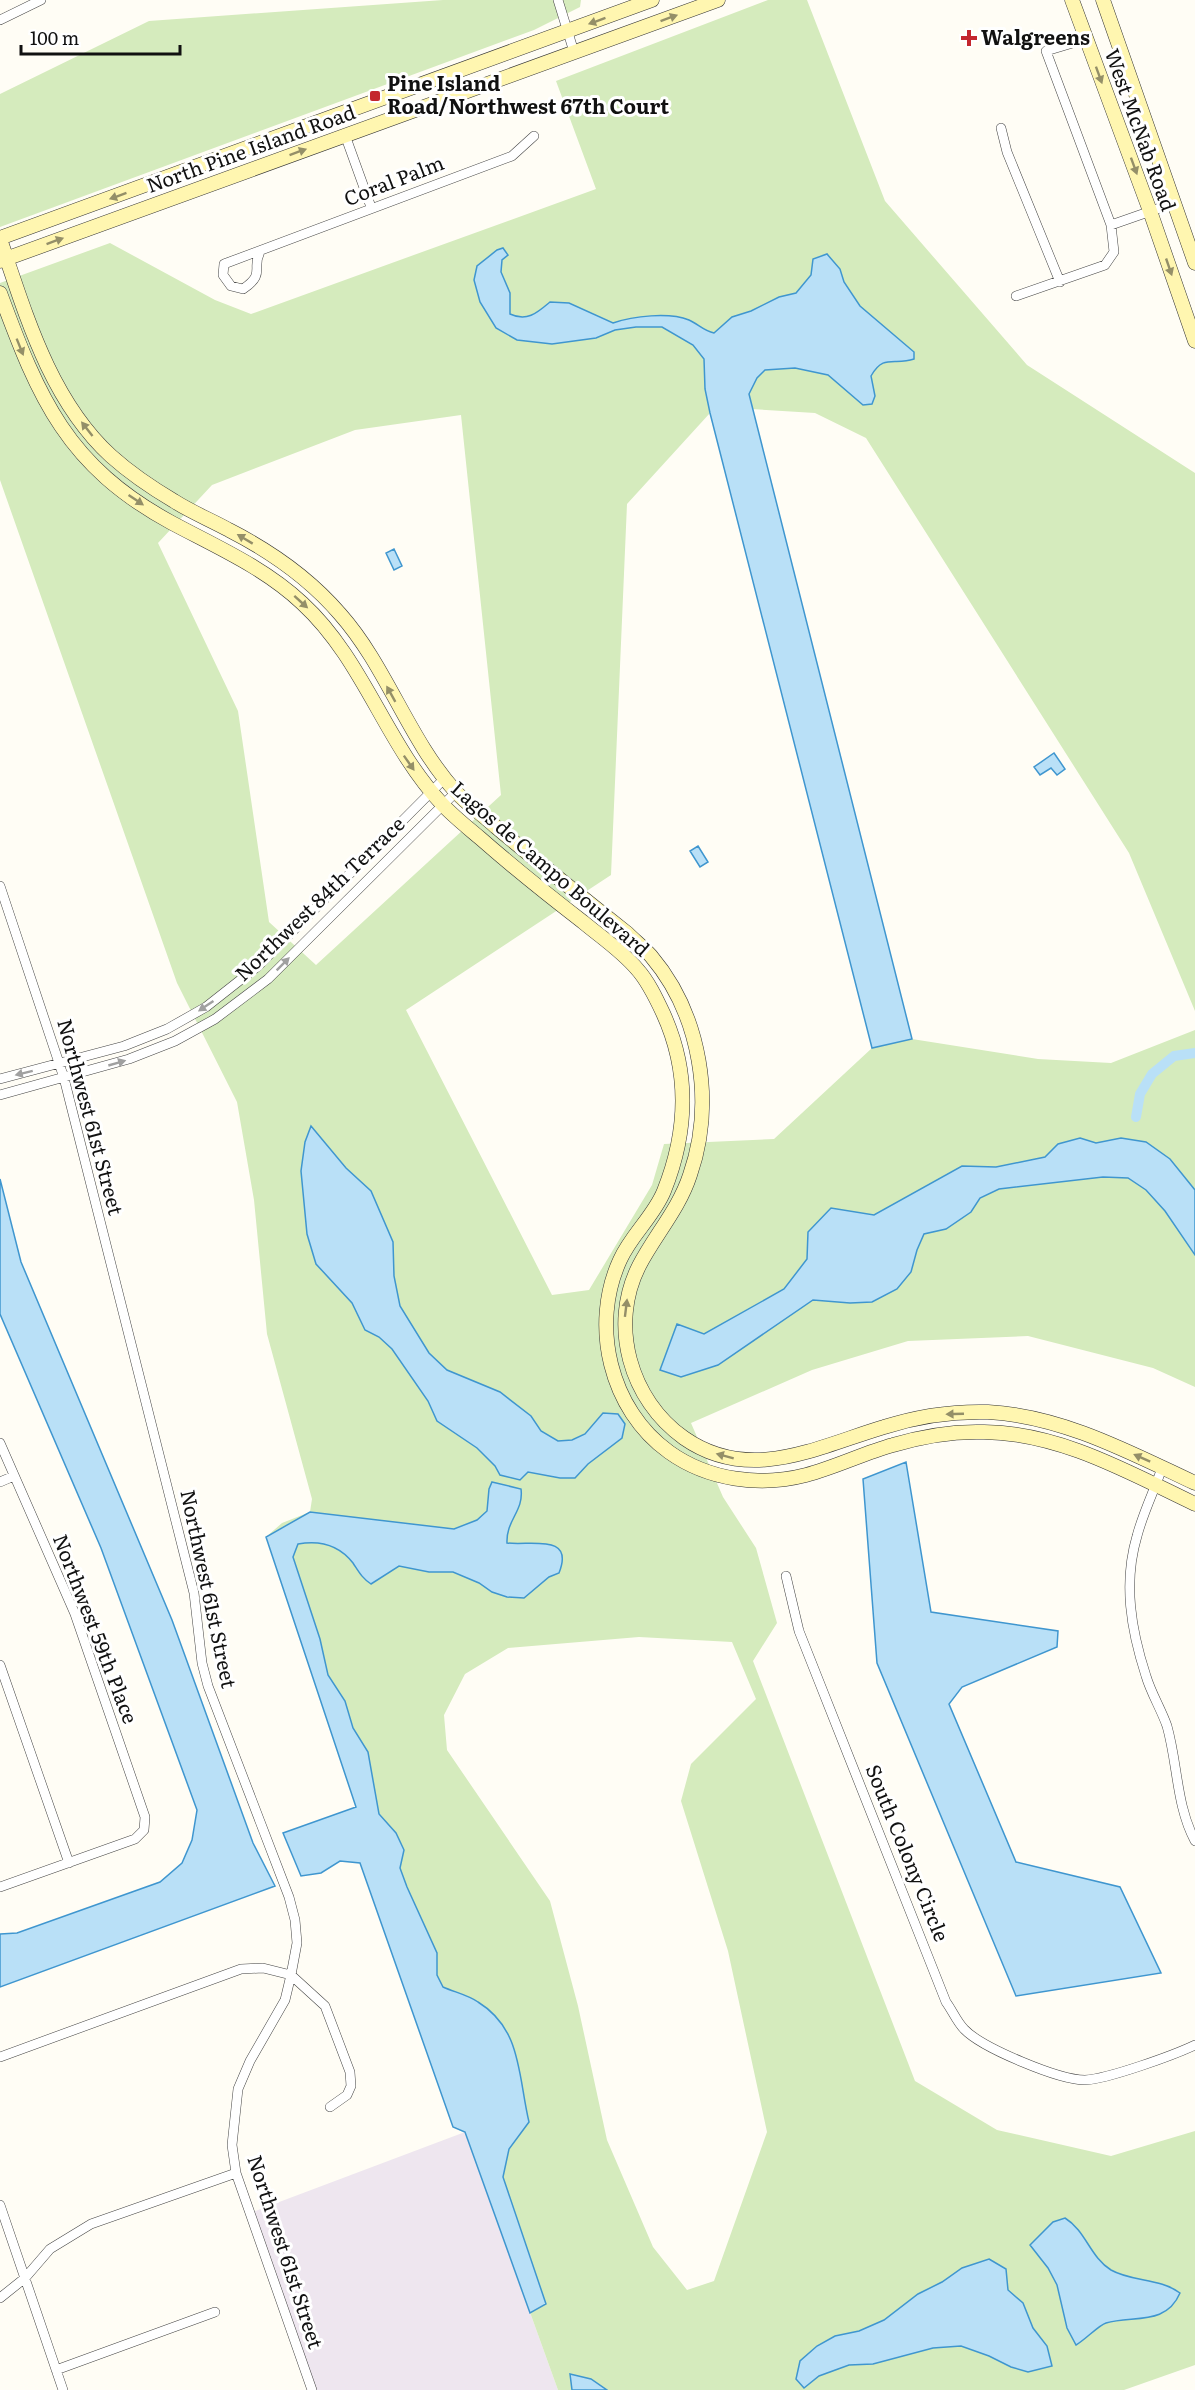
<svg xmlns="http://www.w3.org/2000/svg" width="1195" height="2390" font-family="Literata,serif">
  <style>
    .industrial { fill: #eee6ef }
    .green { fill: #d5ebbd; fill-rule: evenodd }
    .water { fill: #b9e0f7; stroke: #3f96cf; stroke-width: 1.5 }
    .lines { fill: none; stroke-linecap: round; stroke-linejoin: round }
    .canal { stroke: #b9e0f7; stroke-width: 10 }
    .street-casing { stroke: #444; stroke-width: 10 }
    .secondary-casing { stroke: #333; stroke-width: 15 }
    .street { stroke: #fff; stroke-width: 9 }
    .secondary { stroke: #fff6b0; stroke-width: 14 }
    .oneway { fill: #948f68 }
    .oneway2 { fill: #a0a0a0 }
    .poi-dot { fill: #c4262e; stroke: #fff; stroke-width: 2 }
    .labels { text-anchor: middle; stroke-width: 6; stroke-linejoin: round; paint-order: stroke }
    .poi-label { font-size: 20px; font-weight: bold; fill: #111; stroke: #fff; text-anchor: start }
    .street-label { font-size: 20px; fill: #111; stroke: #fff }
  </style>
  <rect width="100%" height="100%" fill="#fffdf5"/>
  <path class="industrial" d="M465,2132L558,2390H312L250,2213Z"/>
  <path class="green" d="M443,0H581L580,7L534,30L0,227V94L149,21Z
    M768,0H807L885,201L1027,365L1195,473V1011L1129,853L866,438L815,413L752,409L912,1039L1038,1059L1111,1063L1195,1030V1387L1153,1368L1028,1336L908,1341L812,1370L691,1423L723,1497L756,1548L777,1623L753,1661L915,2081L997,2130L1111,2156L1195,2131V2365L1124,2390H558L465,2132L453,2127L360,1863L356,1808L266,1537L282,1523L310,1512L312,1499L267,1334L254,1200L237,1102L177,983L0,480V283L110,243L215,300L251,314L596,189L556,81ZM710,413L872,1048L774,1139L664,1144L652,1185L589,1290L552,1295L406,1010L611,875L627,504ZM461,415L501,795L316,965L269,922L238,711L158,543L212,485L355,430ZM639,1637L732,1642L756,1699L691,1764L681,1801L728,1951L767,2132L714,2281L687,2290L653,2247L607,2140L578,2006L550,1901L447,1750L444,1715L465,1674L508,1648Z"/>
  <path class="water" d="M503,248L508,255L502,260L501,272L510,293V314C527,322 537,313 550,302L569,303L613,323C633,316 669,312 689,320C698,324 704,331 714,333L732,317L751,311L779,297L796,293L811,275L813,259L827,254L840,269L844,282L860,306L914,352V359C894,366 884,353 871,376L875,396L872,404L863,405L828,375L795,368L765,370L757,378L749,394L912,1039L872,1048L710,413L705,389L704,359L693,345L662,327H636L615,330L596,338L552,344L517,340L496,328L480,302L474,280L477,266L497,250Z
    M394,549L402,566L394,570L386,553Z
    M1054,753L1065,769L1057,775L1051,768L1040,775L1034,767Z
    M698,846L708,862L700,867L690,851Z
    M311,1126L346,1168L371,1191L393,1242L394,1276L400,1306L429,1353L447,1370L500,1392L531,1416L541,1431L558,1441L572,1440L585,1434L603,1413L618,1414L625,1424L622,1438L588,1464L575,1478H560L528,1472L520,1480L500,1475L495,1466L477,1448L437,1421L428,1401L392,1349L379,1337L365,1330L352,1303L316,1264L307,1234L301,1171L305,1142Z
    M1080,1138L1096,1143L1121,1138L1146,1142L1170,1159L1195,1190V1255L1165,1211L1146,1190L1128,1178L1103,1177L999,1189L980,1198L971,1212L946,1229L924,1234L917,1250L911,1272L897,1289L872,1302L850,1303L813,1300L718,1365L681,1377L660,1370L677,1324L704,1334L784,1289L807,1259L808,1232L831,1208L874,1215L962,1166L996,1167L1045,1157L1058,1144Z
    M0,1179L21,1262L172,1620L253,1843L275,1886L0,1987V1934L17,1933L160,1882L182,1863L192,1840L197,1810L101,1548L0,1314Z
    M906,1462L931,1612L1058,1631L1057,1647L962,1687L949,1704L1016,1862L1120,1887L1161,1973L1016,1996L877,1663L863,1479Z
    M492,1482L521,1489C524,1511 506,1520 507,1543C530,1546 575,1533 559,1573L549,1577L524,1598L507,1597L492,1592L479,1583L453,1572H429L399,1566L371,1584C362,1578 359,1572 353,1563C339,1545 320,1540 298,1544L293,1557L320,1639L328,1675L345,1701L353,1728L368,1752L379,1814L396,1833L404,1850L400,1868L407,1887L437,1953V1975L443,1987C454,1992 468,1995 478,2002C522,2029 518,2076 529,2122L509,2149L503,2177L546,2304L530,2313L465,2132L453,2127L360,1863L340,1861L321,1873L301,1876L283,1833L356,1807L266,1537L310,1512L454,1529L477,1520L487,1511L489,1489Z
    M1065,2218C1086,2231 1090,2257 1111,2270C1132,2282 1160,2278 1180,2293C1166,2326 1133,2315 1106,2323C1099,2325 1085,2340 1076,2345L1067,2328L1057,2285L1048,2268L1030,2245L1053,2222Z
    M989,2259L1006,2269L1008,2290L1023,2303L1033,2328L1047,2346L1052,2366L1028,2372L1011,2367L989,2356L961,2346L933,2348L873,2364L849,2365L819,2376L804,2388L796,2379L800,2361L817,2346L835,2336L859,2331L884,2320L918,2294L942,2282L962,2268Z
    M570,2374L591,2379L607,2390H572Z"/>
  <g class="lines">
    <path class="canal" d="M1136,1117L1140,1094L1152,1074L1174,1056L1195,1053"/>
    <g class="street-casing">
      <path id="street" d="M558,0L574,52
        M0,20L41,0
        M1001,128L1007,152L1060,282
        M345,135L371,207
        M1111,225L1174,203
        M261,250C250,268 267,273 243,289L231,286L223,275L224,264L512,156L534,136
        M1016,296L1105,265L1114,252L1111,225L1046,51L1086,39
        M0,886L64,1078L194,1593L202,1663L208,1686L289,1897L295,1920L297,1943L291,1975L285,2000L250,2061L238,2089L232,2145L236,2173L312,2390
        M0,1079L124,1046L167,1029L206,1007L258,966L445,778
        M0,1095L129,1059L175,1041L215,1019L268,979L456,792
        M0,1443L75,1614L145,1817L144,1830L135,1839L0,1887
        M1162,1468C1154,1491 1143,1513 1137,1536C1123,1583 1131,1630 1146,1676C1151,1693 1161,1709 1167,1726C1178,1765 1176,1805 1195,1841
        M0,1482L14,1476
        M786,1576L799,1631L946,2002C952,2010 957,2022 964,2029C982,2048 1059,2080 1085,2080C1108,2079 1174,2055 1195,2045
        M0,1665L69,1863
        M0,2057L241,1969L263,1968L291,1975L325,2006L350,2072L351,2086L347,2095L330,2107
        M0,2205L63,2390
        M0,2298L25,2278L50,2249L91,2224L236,2173
        M56,2370L215,2312"/>
    </g>
    <g class="secondary-casing">
      <path id="secondary" d="M1072,0L1150,211L1195,341
        M1103,0L1195,263
        M0,238L652,0
        M0,239C26,315 50,400 111,456C130,473 152,488 174,501C191,512 211,520 229,530C270,551 310,579 340,614C387,667 408,739 456,792C468,805 483,815 496,827C539,863 583,898 627,933C635,941 644,948 651,956C701,1015 715,1103 690,1175C679,1209 655,1235 639,1266C609,1325 630,1400 684,1438C750,1484 817,1447 884,1427C918,1416 952,1411 988,1412C1062,1416 1129,1452 1195,1483
        M0,261L718,0
        M0,293C39,399 67,466 172,523C217,547 265,568 302,603C364,660 385,743 442,804C453,816 467,827 480,838C513,867 548,895 583,922C601,937 622,951 637,969C648,981 656,998 663,1013C690,1072 688,1131 664,1191C654,1216 631,1235 620,1260C590,1325 610,1410 669,1452C708,1480 760,1487 806,1475C836,1467 864,1453 893,1445C923,1436 953,1431 984,1432C1060,1433 1128,1472 1195,1504"/>
    </g>
    <use href="#street" class="street"/>
    <use href="#secondary" class="secondary"/>
  </g>
  <defs><path id="oneway-solid" d="M-6-.8H1V-3.2L6.5 0L1 3.2V.8H-6Z" transform="scale(1.5)"/></defs>
  <g class="oneway">
    <use href="#oneway-solid" transform="translate(669 18) rotate(-20)"/>
    <use href="#oneway-solid" transform="translate(597 21) rotate(160)"/>
    <use href="#oneway-solid" transform="translate(1099 75) rotate(70)"/>
    <use href="#oneway-solid" transform="translate(298 152) rotate(-20)"/>
    <use href="#oneway-solid" transform="translate(1134 166) rotate(70)"/>
    <use href="#oneway-solid" transform="translate(118 196) rotate(160)"/>
    <use href="#oneway-solid" transform="translate(55 241) rotate(-20)"/>
    <use href="#oneway-solid" transform="translate(1169 267) rotate(71)"/>
    <use href="#oneway-solid" transform="translate(20 347) rotate(68)"/>
    <use href="#oneway-solid" transform="translate(87 429) rotate(-128)"/>
    <use href="#oneway-solid" transform="translate(136 500) rotate(34)"/>
    <use href="#oneway-solid" transform="translate(245 539) rotate(-149)"/>
    <use href="#oneway-solid" transform="translate(301 602) rotate(42)"/>
    <use href="#oneway-solid" transform="translate(391 694) rotate(-119)"/>
    <use href="#oneway-solid" transform="translate(409 763) rotate(55)"/>
    <use href="#oneway-solid" transform="translate(626 1308) rotate(-83)"/>
    <use href="#oneway-solid" transform="translate(955 1414) rotate(178)"/>
    <use href="#oneway-solid" transform="translate(725 1456) rotate(-165)"/>
    <use href="#oneway-solid" transform="translate(1142 1458) rotate(-156)"/>
  </g>
  <g class="oneway2">
    <use href="#oneway-solid" transform="translate(283 964) rotate(-45)"/>
    <use href="#oneway-solid" transform="translate(206 1006) rotate(146)"/>
    <use href="#oneway-solid" transform="translate(117 1063) rotate(-16)"/>
    <use href="#oneway-solid" transform="translate(24 1073) rotate(166)"/>
  </g>
  <g class="poi-dot">
    <path d="M966 29h6v6h6v6h-6v6h-6v-6h-6v-6h6z"/>
    <rect x="369" y="90" width="12" height="12" rx="3"/>
  </g>
  <g class="labels">
    <g class="poi-label">
      <text x="981" y="45">Walgreens</text>
      <text x="387" y="91">Pine Island<tspan x="387" dy="23">Road/Northwest 67th Court</tspan></text>
    </g>
    <g class="street-label">
      <text transform="translate(1140 130) rotate(70)" y="7">West McNab Road</text>
      <text transform="translate(251 149) rotate(-20)" y="7">North Pine Island Road</text>
      <text transform="translate(394 181) rotate(-21)" y="7">Coral Palm</text>
      <text transform="translate(550 869) rotate(41)" y="7">Lagos de Campo Boulevard</text>
      <text transform="translate(320 899) rotate(-44)" y="7">Northwest 84th Terrace</text>
      <text transform="translate(90 1117) rotate(75)" y="7">Northwest 61st Street</text>
      <text transform="translate(208 1589) rotate(78)" y="7">Northwest 61st Street</text>
      <text transform="translate(95 1629) rotate(69)" y="7">Northwest 59th Place</text>
      <text transform="translate(907 1853) rotate(68)" y="7">South Colony Circle</text>
      <text transform="translate(285 2252) rotate(72)" y="7">Northwest 61st Street</text>
    </g>
  </g>
  <path d="M21 45v9h159v-9" fill="none" stroke="#111111" stroke-width="3"/>
  <text x="30" y="45" font-size="18" fill="#111111" stroke="#ffffff" stroke-width="4.5" paint-order="stroke">100 m</text>
</svg>
